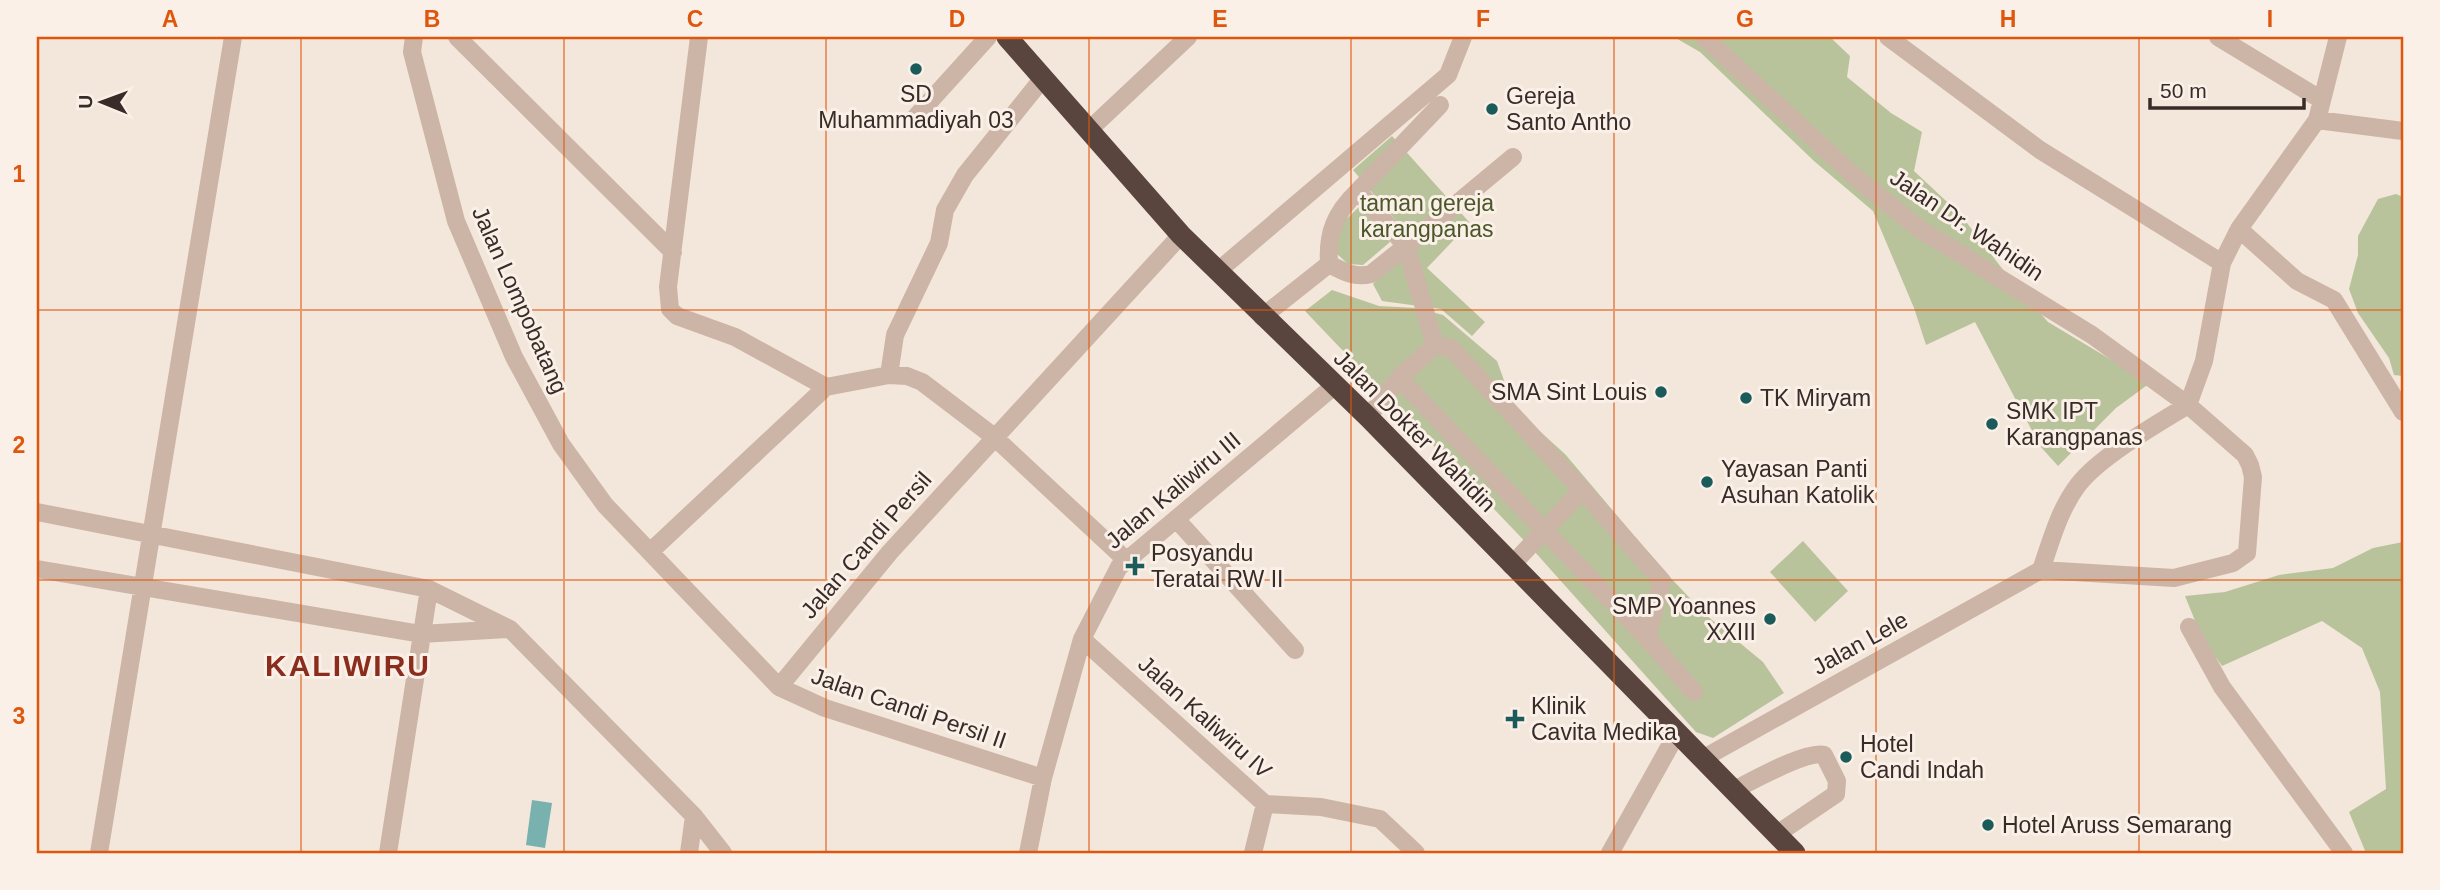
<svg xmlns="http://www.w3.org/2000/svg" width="2440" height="890" font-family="Helvetica,sans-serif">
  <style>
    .green { fill: #b9c39b }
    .water { fill: #79b1af }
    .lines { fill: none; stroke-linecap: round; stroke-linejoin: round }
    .minor { stroke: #ccb4a7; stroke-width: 18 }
    .highway { stroke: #59443e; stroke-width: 21 }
    .grid { fill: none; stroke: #df570d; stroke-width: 2; stroke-opacity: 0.55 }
    .poi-dot { fill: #1b5b5a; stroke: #faf0e8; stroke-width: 2.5 }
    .labels { text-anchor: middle; stroke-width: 6; stroke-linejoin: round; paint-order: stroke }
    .poi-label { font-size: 23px; fill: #382b28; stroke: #faf0e8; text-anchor: start }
    .park-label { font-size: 23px; fill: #4b572a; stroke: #faf0e8 }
    .street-label { font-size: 23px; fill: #382b28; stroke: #faf0e8 }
    .district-label { font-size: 30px; font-weight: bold; letter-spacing: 2px; fill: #8a2d1d; stroke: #faf0e8 }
    .neatline { fill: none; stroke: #df570d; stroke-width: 2.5 }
    .grid-label { font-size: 23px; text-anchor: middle; font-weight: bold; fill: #df570d }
  </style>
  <rect width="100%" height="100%" fill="#f3e6db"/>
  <path class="green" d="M1674,37H1830L1850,56L1847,77L1891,113L1922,132L1914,171L1960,214L2004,271L2048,322L2150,383L2116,408L2058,466L2040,446L1975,322L1926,345L1914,308L1873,211L1814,161L1700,52Z
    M1392,136L1470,223L1427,268L1485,322L1472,336L1441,309L1382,301L1373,284L1414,242L1353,170Z
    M2396,194L2403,197V376L2394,375L2389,358L2358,313L2349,289L2358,255V236L2378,199Z
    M1360,206L1390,242L1363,265L1348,264L1336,253L1341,224Z
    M1332,290L1379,306L1417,308L1443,315L1497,361L1514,408L1565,454L1664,571L1706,615L1763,662L1784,693L1713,738L1696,732L1534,551L1305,311Z
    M1803,541L1848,591L1815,622L1770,572Z
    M2403,542V853H2366L2349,812L2386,789L2380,692L2362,648L2322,621L2222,666L2202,638L2185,596L2225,592L2279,575L2333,568L2373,548Z"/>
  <path class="water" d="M532,800L552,803L545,848L526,845Z"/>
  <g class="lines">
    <path class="minor" d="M414,37L412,52L456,221L514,357L561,444L605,505L779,687L825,708L1043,778
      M457,37L673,252
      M699,37L668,287L670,309L677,316L735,337L826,387
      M1704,37L1853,175L1918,228L2092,335L2188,405L2204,361L2222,263L2239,229L2317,120L2338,37
      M1888,37L2040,150L2222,263
      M2218,37L2320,99
      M2317,120L2403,131
      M912,121L988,37
      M1089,130L1188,37
      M1358,191L1406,246L1371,274C1355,278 1344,272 1329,264C1327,233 1335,213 1358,191Z
      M1358,191L1440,105
      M2239,229L2297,281L2334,300L2403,412
      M1218,271L1448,75L1463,37
      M1262,317L1329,264
      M1435,345L1406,246L1513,157
      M889,375L895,335L939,243L945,210L965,175L1043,78
      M1399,378L1647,638
      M1368,417L1399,378L1435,345L1451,348L1582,490L1511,566
      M1582,490L1662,581L1647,638L1694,692
      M37,512L429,589L510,629L694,816L723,853
      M1176,519L1295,650
      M651,551L826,387L889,375L907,376L922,382L993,436L1126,560
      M37,569L421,634L507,629
      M2189,627L2222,687L2344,853
      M1082,639L1265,804L1321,807L1380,819L1416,853
      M779,687L890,552L1181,235
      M1702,759L2041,570L2174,578L2233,563L2247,553L2253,477L2250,465L2245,455L2188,405C2158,423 2098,458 2078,485C2059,510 2051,541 2041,570
      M1734,790C1752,781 1807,750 1824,755L1837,781L1836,794L1777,834
      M99,853L233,37
      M388,853L429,589
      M689,853L694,816
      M1028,853L1043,778L1082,639L1119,567L1334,386
      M1253,853L1265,804
      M1610,853L1676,735"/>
    <path class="highway" d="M1007,37L1181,235L1368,417L1795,853"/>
  </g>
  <path class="grid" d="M301,37V853M564,37V853M826,37V853M1089,37V853M1351,37V853M1614,37V853M1876,37V853M2139,37V853M37,310H2403M37,580H2403"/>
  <g class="poi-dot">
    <circle cx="916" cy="69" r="7"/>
    <circle cx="1492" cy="109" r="7"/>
    <circle cx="1661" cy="392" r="7"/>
    <circle cx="1746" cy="398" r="7"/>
    <circle cx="1992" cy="424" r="7"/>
    <circle cx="1707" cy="482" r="7"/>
    <path d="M1131.5 555.5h7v7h7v7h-7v7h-7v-7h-7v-7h7z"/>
    <circle cx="1770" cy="619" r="7"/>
    <path d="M1511.5 708.5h7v7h7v7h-7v7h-7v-7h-7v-7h7z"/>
    <circle cx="1846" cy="757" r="7"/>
    <circle cx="1988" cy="825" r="7"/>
  </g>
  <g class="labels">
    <g class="poi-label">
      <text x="916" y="102" text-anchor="middle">SD<tspan x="916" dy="26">Muhammadiyah 03</tspan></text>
      <text x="1506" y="104">Gereja<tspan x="1506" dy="26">Santo Antho</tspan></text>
      <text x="1647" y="400" text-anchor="end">SMA Sint Louis</text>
      <text x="1760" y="406">TK Miryam</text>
      <text x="2006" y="419">SMK IPT<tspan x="2006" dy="26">Karangpanas</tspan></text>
      <text x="1721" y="477">Yayasan Panti<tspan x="1721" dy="26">Asuhan Katolik</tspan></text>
      <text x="1151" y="561">Posyandu<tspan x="1151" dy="26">Teratai RW II</tspan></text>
      <text x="1756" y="614" text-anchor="end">SMP Yoannes<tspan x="1756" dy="26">XXIII</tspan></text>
      <text x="1531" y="714">Klinik<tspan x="1531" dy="26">Cavita Medika</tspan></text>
      <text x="1860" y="752">Hotel<tspan x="1860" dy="26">Candi Indah</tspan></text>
      <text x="2002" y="833">Hotel Aruss Semarang</text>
    </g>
    <g class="park-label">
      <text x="1427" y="211">taman gereja<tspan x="1427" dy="26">karangpanas</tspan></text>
    </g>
    <g class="street-label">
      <text transform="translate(1967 225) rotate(34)" y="8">Jalan Dr. Wahidin</text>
      <text transform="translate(520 300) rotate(66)" y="8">Jalan Lompobatang</text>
      <text transform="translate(1415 431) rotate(45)" y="8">Jalan Dokter Wahidin</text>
      <text transform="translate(1173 490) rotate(-40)" y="8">Jalan Kaliwiru III</text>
      <text transform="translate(866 545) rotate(-49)" y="8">Jalan Candi Persil</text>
      <text transform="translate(1860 643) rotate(-29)" y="8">Jalan Lele</text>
      <text transform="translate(909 708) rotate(19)" y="8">Jalan Candi Persil II</text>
      <text transform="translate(1205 717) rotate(42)" y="8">Jalan Kaliwiru IV</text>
    </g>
    <g class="district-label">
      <text x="348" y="676">KALIWIRU</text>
    </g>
  </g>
  <rect width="2440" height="890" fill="none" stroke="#faf0e8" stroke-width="77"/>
  <g transform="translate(102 102) rotate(271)" stroke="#faf0e8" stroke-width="5" paint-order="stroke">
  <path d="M0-5L12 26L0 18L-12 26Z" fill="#382b28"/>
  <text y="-10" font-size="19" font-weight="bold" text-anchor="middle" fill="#382b28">U</text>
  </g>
  <path d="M2150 98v10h154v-10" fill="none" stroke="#382b28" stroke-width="3.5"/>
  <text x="2160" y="98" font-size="21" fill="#382b28" stroke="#faf0e8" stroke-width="5" paint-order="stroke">50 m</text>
  <rect x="38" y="38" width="2364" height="814" class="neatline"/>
  <g class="grid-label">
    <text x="170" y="27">A</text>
    <text x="432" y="27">B</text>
    <text x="695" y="27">C</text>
    <text x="957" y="27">D</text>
    <text x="1220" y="27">E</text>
    <text x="1483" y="27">F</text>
    <text x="1745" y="27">G</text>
    <text x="2008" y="27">H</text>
    <text x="2270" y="27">I</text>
    <text x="19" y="182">1</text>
    <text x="19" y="453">2</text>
    <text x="19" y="724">3</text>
  </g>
</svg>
